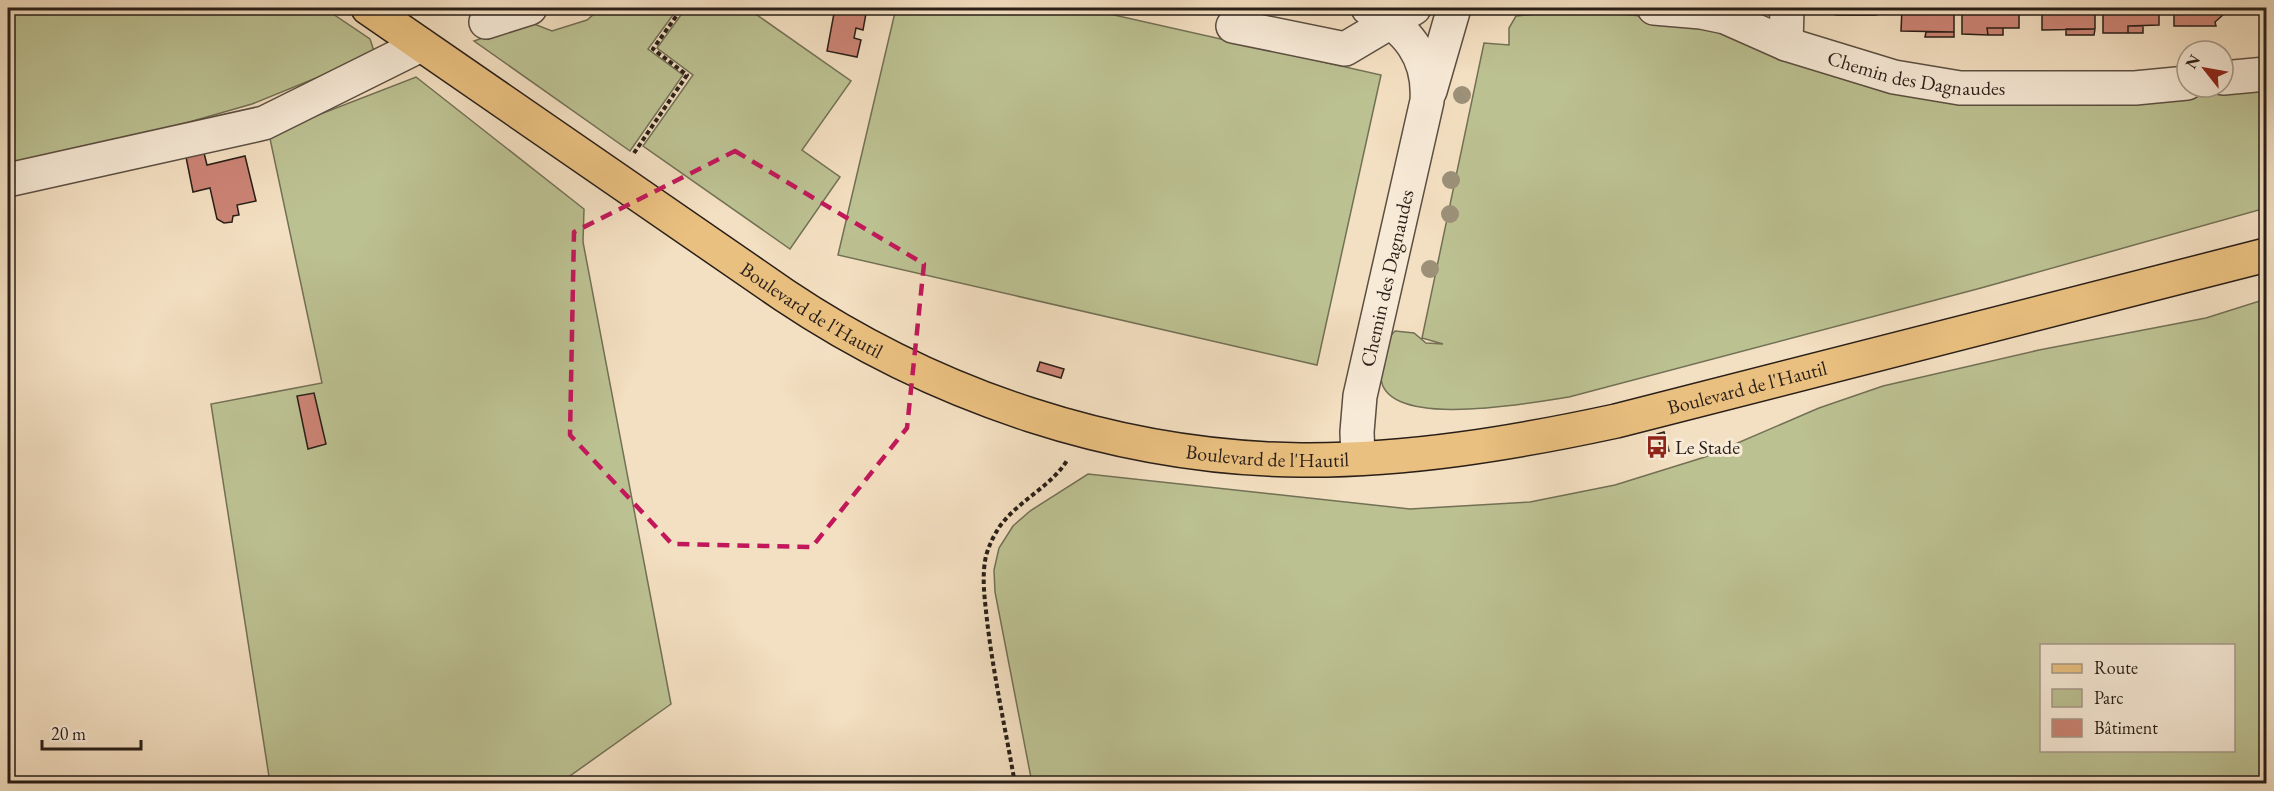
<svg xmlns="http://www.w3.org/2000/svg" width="2274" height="791" font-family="'EB Garamond',serif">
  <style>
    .green { fill: #bcc192; stroke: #727055; stroke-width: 1.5; fill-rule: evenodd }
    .building { fill: #cc8475; stroke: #291f18; stroke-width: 1.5 }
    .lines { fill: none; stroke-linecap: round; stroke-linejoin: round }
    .minor-casing { stroke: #5c4f42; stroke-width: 36 }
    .major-casing { stroke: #291f18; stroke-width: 36 }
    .path { stroke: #291f18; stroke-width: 4; stroke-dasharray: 4.5 3; stroke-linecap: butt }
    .minor { stroke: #f7ead7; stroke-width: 33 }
    .major { stroke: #eac080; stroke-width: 33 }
    .tree { fill: #9c9078 }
    .marked { fill: none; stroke: #c2185b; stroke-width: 4.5; stroke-dasharray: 12 8; stroke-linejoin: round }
    .labels { text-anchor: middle; stroke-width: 6; stroke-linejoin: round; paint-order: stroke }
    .street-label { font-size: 20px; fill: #291f18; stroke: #f7ead7 }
    .poi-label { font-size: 20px; fill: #291f18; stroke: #f7ead7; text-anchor: start }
  </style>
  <rect width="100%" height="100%" fill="#f3dfc1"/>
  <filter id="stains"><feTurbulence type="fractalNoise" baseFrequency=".00333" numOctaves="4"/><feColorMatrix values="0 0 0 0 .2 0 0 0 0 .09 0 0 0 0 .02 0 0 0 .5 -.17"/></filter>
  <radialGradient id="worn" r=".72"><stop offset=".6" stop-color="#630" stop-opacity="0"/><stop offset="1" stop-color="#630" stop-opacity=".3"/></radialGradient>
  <path class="green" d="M8,8H324L370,39L375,54L252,104L8,174Z
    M601,8H678L648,49L683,75L630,151L474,41L529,22L552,31L587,20Z
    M686,8H747L851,81L802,150L840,177L790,249L643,146L693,75L657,48Z
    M896,8H1083L1381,75L1317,365L838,255Z
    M1579,10L1703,22L1785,54L2135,99L2266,83V208L1981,288L1569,397C1536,402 1376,433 1381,373C1382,357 1384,341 1395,331L1414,333L1426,343L1443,344L1422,338L1484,43L1509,45V28L1516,16Z
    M416,77L584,209L583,242L671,704L560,783H270L211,404L322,383L269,134Z
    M2266,299V783H1032L995,592L994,570L999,548L1013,526L1030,511L1088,474L1410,509L1530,502L1615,485L1705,457L1819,408L1883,386L2039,350L2206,318ZM2042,646H2234V750H2042Z"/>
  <path class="building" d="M835,8H867L863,30L856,28L854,38L861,40L857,57L827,51Z
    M1836,8H1860V15H1836Z
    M1860,8H1876V15H1860Z
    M1902,8H1954V32L1901,31Z
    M1962,8H2019V28H1987L1988,35L1962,34Z
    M2042,8H2095V29L2042,30Z
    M2103,8H2159V25L2128,26V33H2103Z
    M2174,8H2219L2224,14L2215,22L2216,26H2174Z
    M2128,26H2143V33H2128Z
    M1987,28H2003V35H1988Z
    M2066,29H2095L2094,35H2066Z
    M1926,32H1954V37H1925Z
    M204,153L207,165L245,156L256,201L237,205L239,215L233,216L232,222L224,223L217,219L210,188L193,192L186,157Z
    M1040,362L1064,369L1061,378L1037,371Z
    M314,393L326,444L308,449L297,396Z
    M1664,432L1669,451L1662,453L1657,434Z"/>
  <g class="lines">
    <g class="minor-casing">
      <g id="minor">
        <path id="s1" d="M1654,8L1701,12L1725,17L1786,44L1894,77L1960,88H2135L2187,83"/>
        <path d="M486,22L530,8"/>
        <path d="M1233,26L1345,49L1414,8"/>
        <path d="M1786,44L1787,8"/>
        <path d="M2223,78L2266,74"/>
        <path d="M1430,91L1454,8"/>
        <path d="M8,180L264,123L421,45"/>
        <path id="s2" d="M1358,458L1357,432L1360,396L1427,101C1430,56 1407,28 1368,8"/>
      </g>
    </g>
    <g class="major-casing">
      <g id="major">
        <path id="s3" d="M368,8L784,295C936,397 1118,458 1301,460C1406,461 1514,443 1616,421L2266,255"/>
      </g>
    </g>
    <path class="path" d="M634,153L687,75L653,49L682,8
      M1015,784C1005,726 992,669 986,611C984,593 982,574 986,556C989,545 994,535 1000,526C1019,500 1051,487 1068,459"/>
    <use href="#minor" class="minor"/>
    <use href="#major" class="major"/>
  </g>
  <g class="tree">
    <circle cx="1462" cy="95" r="9"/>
    <circle cx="1451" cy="180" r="9"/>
    <circle cx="1450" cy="214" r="9"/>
    <circle cx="1430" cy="269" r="9"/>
  </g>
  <path class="marked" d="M735,151L924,264L907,428L812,547L672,544L570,435L574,232Z"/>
  <defs>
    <g id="bus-bare" transform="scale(1.8)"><path d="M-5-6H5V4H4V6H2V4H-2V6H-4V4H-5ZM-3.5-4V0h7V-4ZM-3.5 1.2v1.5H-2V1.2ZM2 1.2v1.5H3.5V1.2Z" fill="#8f2418" stroke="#f7ead7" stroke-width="2.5" paint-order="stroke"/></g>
  </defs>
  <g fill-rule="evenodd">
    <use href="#bus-bare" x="1657" y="447"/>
  </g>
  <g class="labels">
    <g class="street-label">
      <text dy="7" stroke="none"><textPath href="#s1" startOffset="273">Chemin des Dagnaudes</textPath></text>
      <text dy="7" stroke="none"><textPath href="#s2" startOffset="183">Chemin des Dagnaudes</textPath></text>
      <text dy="7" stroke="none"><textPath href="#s3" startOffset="537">Boulevard de l'Hautil</textPath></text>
      <text dy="7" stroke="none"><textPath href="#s3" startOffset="1509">Boulevard de l'Hautil</textPath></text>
      <text dy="7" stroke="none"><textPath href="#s3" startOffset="1022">Boulevard de l'Hautil</textPath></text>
    </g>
    <g class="poi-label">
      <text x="1675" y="454">Le Stade</text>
    </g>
  </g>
  <rect width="2274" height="791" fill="none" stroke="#f3dfc1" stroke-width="30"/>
  <rect x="9" y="9" width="2256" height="773" fill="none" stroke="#291f18" stroke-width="3"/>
  <rect x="15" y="15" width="2244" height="761" fill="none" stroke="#291f18" stroke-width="1.5"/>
  <rect x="2040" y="644" width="195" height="108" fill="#f7ead7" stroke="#a5998b" stroke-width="1.5"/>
  <rect x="2052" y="664" width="30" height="9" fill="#eac080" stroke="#a5998b" stroke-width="1.5"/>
  <text x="2094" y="674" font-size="18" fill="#291f18">Route</text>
  <rect x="2052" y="689" width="30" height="18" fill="#bcc192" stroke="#a5998b" stroke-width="1.5"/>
  <text x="2094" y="704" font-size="18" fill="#291f18">Parc</text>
  <rect x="2052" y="719" width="30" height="18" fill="#cc8475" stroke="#a5998b" stroke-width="1.5"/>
  <text x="2094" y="734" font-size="18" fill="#291f18">Bâtiment</text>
  <g transform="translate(2205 69) rotate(301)"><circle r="28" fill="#f7ead7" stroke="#a5998b" stroke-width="1.5"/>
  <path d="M0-4.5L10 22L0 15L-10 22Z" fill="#8f2418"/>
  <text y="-9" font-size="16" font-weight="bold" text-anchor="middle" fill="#291f18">N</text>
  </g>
  <path d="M42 740v9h99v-9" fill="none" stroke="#291f18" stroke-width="3"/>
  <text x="51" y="740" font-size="18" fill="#291f18" stroke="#f7ead7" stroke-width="4.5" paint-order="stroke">20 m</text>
  <rect width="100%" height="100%" filter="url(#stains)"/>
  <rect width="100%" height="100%" fill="url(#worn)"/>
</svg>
